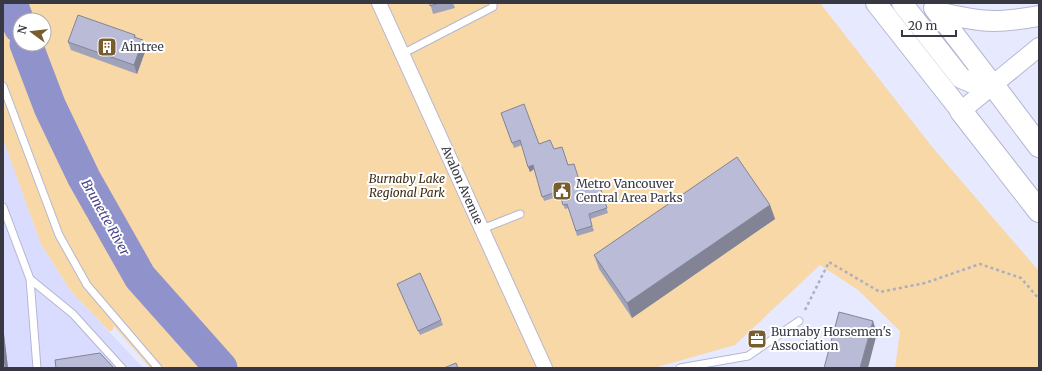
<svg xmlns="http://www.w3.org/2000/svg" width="1042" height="371" font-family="Merriweather,serif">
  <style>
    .built { fill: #d9dcfe }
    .green { fill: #f8d8a6; fill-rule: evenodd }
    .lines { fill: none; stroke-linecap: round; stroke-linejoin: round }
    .river { stroke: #9093cb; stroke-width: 33 }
    .service-casing { stroke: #b5b7d1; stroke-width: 9 }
    .minor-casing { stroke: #b5b7d1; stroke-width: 16 }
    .tertiary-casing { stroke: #b5b7d1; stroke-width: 20 }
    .secondary-casing { stroke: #b5b7d1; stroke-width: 22 }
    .motorway-casing { stroke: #b5b7d1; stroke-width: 24 }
    .path { stroke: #adaec0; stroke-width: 2.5; stroke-dasharray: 3 3; stroke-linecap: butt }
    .service { stroke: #fff; stroke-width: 7 }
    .minor { stroke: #fff; stroke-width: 14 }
    .tertiary { stroke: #fff; stroke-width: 18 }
    .secondary { stroke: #fff; stroke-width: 20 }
    .motorway { stroke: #fff; stroke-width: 22 }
    .wall { fill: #a0a2b9 }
    .shaded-wall { fill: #828496 }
    .building { fill: #babcd7; stroke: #828496 }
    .labels { text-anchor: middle; stroke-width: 4; stroke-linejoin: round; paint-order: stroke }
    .poi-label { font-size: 12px; fill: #373842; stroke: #fff; text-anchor: start }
    .park-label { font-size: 12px; font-style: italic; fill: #3a2b12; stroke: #fff }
    .street-label { font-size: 12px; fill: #373842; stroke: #fff }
    .water-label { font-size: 13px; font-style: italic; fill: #46448a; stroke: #fff }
  </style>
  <rect width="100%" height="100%" fill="#e7e9ff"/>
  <path class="built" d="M3,139L41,244L70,290L143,368H3Z"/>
  <path class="green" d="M3,3H820L933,148L1039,271V368H895L900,331L858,290L820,265L735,345L654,368H150L114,326L112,331H109L70,290L41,244L3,139ZM20,20H44V44H20Z"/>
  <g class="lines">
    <path class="river" d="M11,3L20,27
      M26,44L50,107L84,178L140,277L221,368"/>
    <g class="service-casing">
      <path id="service" d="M402,54L493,7V3
        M3,86L59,235L87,285L158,368
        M3,207L30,279L37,368
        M482,229L520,214
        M30,279L73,314L122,368
        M680,368L748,356L799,321"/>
    </g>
    <g class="minor-casing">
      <path id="minor" d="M379,3L545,368"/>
    </g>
    <g class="tertiary-casing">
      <path id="tertiary" d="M961,111L1039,47"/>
    </g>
    <g class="secondary-casing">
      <path id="secondary" d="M876,3L961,111
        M902,3L961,78L975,84L993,85
        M934,8L993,85
        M937,12C980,22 995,24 1039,16"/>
    </g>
    <g class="motorway-casing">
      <path id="motorway" d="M993,85L1039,146
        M961,111L1039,211"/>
    </g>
    <path class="path" d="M805,310L829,262L880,292L925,283L980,264L1021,278L1039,299"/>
    <use href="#service" class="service"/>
    <use href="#minor" class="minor"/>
    <use href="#tertiary" class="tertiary"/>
    <use href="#secondary" class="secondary"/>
    <use href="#motorway" class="motorway"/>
  </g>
  <path class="wall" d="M430,3H453L455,8L433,14Z
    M135,35L136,38L143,40L146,49L137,74L71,50L68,42Z
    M501,113L539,144L554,149L569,165L582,189L599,184L608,213L590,219L594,231L577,236L569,208L565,209L560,196L544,201L534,169L530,172L522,145L514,148Z
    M770,205L775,219L632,318L599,269L594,255Z
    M397,284L441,320L443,325L420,335Z
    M3,326L8,368H3Z"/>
  <path class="shaded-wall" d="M143,40L146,49L137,74L134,65Z
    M533,165L534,169L530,172L528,167Z
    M770,205L775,219L632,318L627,303Z
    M873,321L877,333L868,368H860Z
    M3,326L8,368H6L3,361Z"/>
  <path class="building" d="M430,3H439L430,6Z
    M78,15L135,35L134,37L143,40L134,65L68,42Z
    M524,104L539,144L550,140L554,149L562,147L568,165L574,164L582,189L599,184L607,208L589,214L592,226L576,231L567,204L563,205L559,191L542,197L533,165L528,167L520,140L512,143L501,113Z
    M737,157L770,205L627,303L594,255Z
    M420,273L441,320L418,331L397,284Z
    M839,312L873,321L860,368H824Z
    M100,353L114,368H56L55,360Z
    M456,363L458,368H444Z"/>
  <defs>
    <g id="building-square" transform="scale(1)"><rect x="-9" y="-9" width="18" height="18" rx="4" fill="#785d2f" stroke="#fff"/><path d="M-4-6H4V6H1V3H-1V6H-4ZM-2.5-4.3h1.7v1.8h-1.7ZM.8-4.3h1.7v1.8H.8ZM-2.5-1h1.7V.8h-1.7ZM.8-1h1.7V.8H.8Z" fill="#fff"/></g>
    <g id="civic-square" transform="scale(1)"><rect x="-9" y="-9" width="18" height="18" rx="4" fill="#785d2f" stroke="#fff"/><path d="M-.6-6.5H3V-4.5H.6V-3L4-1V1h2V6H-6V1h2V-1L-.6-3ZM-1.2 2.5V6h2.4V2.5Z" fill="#fff"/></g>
    <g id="office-square" transform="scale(1)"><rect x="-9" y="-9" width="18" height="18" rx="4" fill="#785d2f" stroke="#fff"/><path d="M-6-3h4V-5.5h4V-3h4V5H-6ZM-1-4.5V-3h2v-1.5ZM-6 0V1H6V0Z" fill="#fff"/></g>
  </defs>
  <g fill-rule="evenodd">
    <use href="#building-square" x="107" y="47"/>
    <use href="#civic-square" x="562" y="191"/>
    <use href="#office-square" x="757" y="339"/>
  </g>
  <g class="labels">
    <g class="poi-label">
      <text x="121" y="51">Aintree</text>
      <text x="576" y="188">Metro Vancouver<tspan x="576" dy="14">Central Area Parks</tspan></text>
      <text x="771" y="336">Burnaby Horsemen's<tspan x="771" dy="14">Association</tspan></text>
    </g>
    <g class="park-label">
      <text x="407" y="183">Burnaby Lake<tspan x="407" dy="14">Regional Park</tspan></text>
    </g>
    <g class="street-label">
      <text transform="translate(462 185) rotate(66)" y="4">Avalon Avenue</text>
    </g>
    <g class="water-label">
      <text transform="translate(106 217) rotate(61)" y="5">Brunette River</text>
    </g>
  </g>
  <rect width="1042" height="371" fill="none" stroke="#373842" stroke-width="8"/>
  <g transform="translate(32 32) rotate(285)"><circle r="19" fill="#ffffff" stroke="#afafb3"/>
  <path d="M0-3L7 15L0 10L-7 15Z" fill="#785d2f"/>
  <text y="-6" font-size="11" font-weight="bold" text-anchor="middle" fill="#373842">N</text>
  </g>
  <path d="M902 30v6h54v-6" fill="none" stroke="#373842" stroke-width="2"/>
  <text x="908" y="30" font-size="12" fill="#373842" stroke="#ffffff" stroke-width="3" paint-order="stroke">20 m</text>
</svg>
